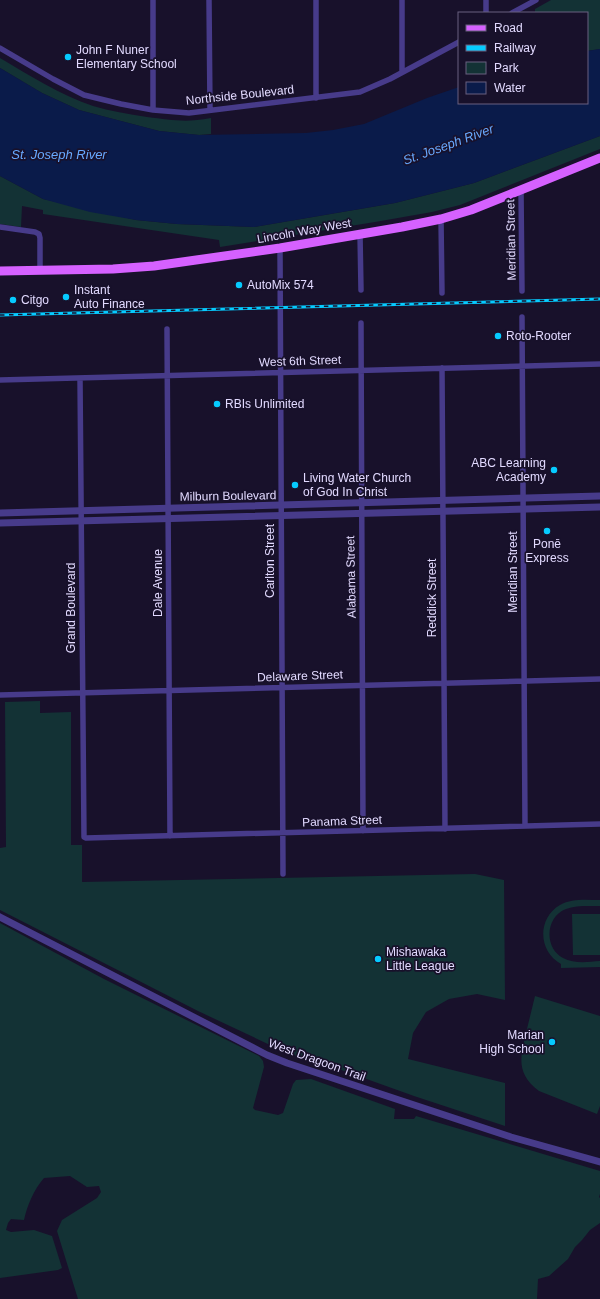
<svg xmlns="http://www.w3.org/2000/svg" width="600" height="1299" font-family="Helvetica,sans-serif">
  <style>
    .green { fill: #133235 }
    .water { fill: #0a1b4a }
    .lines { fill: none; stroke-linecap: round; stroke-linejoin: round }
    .minor { stroke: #473b8a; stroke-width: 5.5 }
    .tertiary { stroke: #473b8a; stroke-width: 7 }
    .primary { stroke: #d561ff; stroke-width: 9 }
    .rail-casing { stroke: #06cbff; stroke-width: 3 }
    .rail { stroke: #18112b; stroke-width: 1.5; stroke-dasharray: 4.5; stroke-linecap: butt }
    .poi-dot { fill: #06cbff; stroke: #18112b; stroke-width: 1.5 }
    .labels { text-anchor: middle; stroke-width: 3.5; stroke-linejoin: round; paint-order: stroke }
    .poi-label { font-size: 12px; fill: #e2daff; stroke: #18112b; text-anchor: start }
    .street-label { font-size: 12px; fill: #e2daff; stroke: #18112b }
    .water-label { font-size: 13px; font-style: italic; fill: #68a9ff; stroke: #18112b }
  </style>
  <rect width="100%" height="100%" fill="#18112b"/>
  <path class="green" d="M551,0H600V49L587,51V13H535V9Z
    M0,58C29,75 60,95 93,106C110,111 128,114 147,117C172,120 185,123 211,118V134L199,135L159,131L79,110L42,93L0,68Z
    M600,136V149L460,205L432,212L375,222L220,247L219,240L43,214V210L22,206L21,227L0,224V176L43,199L136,220L177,224L254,227L395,203L474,183Z
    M40,701V713L71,712V845H82V882L475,874L504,880L505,1000L477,994L449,999L426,1012L413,1033L408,1059L505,1083V1126L414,1096L333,1067L287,1053L198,1011L0,910V848L6,847L5,702Z
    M600,900V906C589,906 576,905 566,909C545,917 544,948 563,958C574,964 588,962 600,961V967L561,968V964C538,952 537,918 560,905C572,898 587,900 600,900Z
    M572,914H600V955H573Z
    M0,923L104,979L259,1056L263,1061L264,1067L253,1108L255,1110L278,1115L283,1113L293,1084L296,1080L311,1079L395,1109L394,1119H414L416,1116L600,1171V1194L599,1197L600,1198V1223L590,1230L582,1240L575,1247L568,1259L549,1276L538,1279L537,1299H78L57,1231L62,1220L97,1198L101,1192L99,1186L87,1187L70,1176L44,1178C34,1189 27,1206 24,1220L11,1219L8,1223L6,1230L11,1232L34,1230L52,1236L62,1268L58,1270L0,1278Z
    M535,996L600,1016V1106L597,1114L539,1091C516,1074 520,1057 526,1033C529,1021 532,1008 535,996Z"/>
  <path class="water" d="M600,49V136L474,183L395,203L254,227L177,224L136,220L90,212L43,199L0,176V68L42,93L79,110L159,131L199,135L306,133L333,130L364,124L427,98L459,87V103H587V51Z"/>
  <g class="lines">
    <path class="minor" d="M153,0V110
      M209,0L210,110
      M316,0V98
      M402,0V72
      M486,0V13
      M512,13L536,0
      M0,48L53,79L84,95L121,104L153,110L189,113L360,92L390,79L459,42
      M521,190L522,291
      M441,219L442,293
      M0,227L35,232L39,234L40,238V270
      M360,234L361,290
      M280,248L283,874
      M522,317L525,826
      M361,323L363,831
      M167,329L170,836
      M442,368L445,829
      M80,378L84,837L86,838L600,824
      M0,380L600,364
      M0,695L600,679"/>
    <path class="tertiary" d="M0,513L600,496
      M0,523L600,507
      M0,917L267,1055L287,1063L511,1137L600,1162"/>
    <path class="primary" d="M0,271L113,269L154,266L280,248L402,227L441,219L471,210L600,158"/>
    <g class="rail-casing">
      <path id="rail" d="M0,315L600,299"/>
    </g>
    <use href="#rail" class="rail"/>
  </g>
  <g class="poi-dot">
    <circle cx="68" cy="57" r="4"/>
    <circle cx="239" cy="285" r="4"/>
    <circle cx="66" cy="297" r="4"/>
    <circle cx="13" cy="300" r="4"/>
    <circle cx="498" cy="336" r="4"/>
    <circle cx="217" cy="404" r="4"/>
    <circle cx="554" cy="470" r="4"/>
    <circle cx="295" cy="485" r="4"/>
    <circle cx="547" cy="531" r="4"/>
    <circle cx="378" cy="959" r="4"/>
    <circle cx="552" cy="1042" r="4"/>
  </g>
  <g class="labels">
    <g class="poi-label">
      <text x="76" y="54">John F Nuner<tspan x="76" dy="14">Elementary School</tspan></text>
      <text x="247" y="289">AutoMix 574</text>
      <text x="74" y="294">Instant<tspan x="74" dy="14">Auto Finance</tspan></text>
      <text x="21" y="304">Citgo</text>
      <text x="506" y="340">Roto-Rooter</text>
      <text x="225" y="408">RBIs Unlimited</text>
      <text x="546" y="467" text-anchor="end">ABC Learning<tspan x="546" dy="14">Academy</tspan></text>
      <text x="303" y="482">Living Water Church<tspan x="303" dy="14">of God In Christ</tspan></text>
      <text x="547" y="548" text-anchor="middle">Ponē<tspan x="547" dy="14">Express</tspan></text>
      <text x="386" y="956">Mishawaka<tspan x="386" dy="14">Little League</tspan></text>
      <text x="544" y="1039" text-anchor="end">Marian<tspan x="544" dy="14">High School</tspan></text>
    </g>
    <g class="street-label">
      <text transform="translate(240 95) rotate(-6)" y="4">Northside Boulevard</text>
      <text transform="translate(304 231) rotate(-10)" y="4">Lincoln Way West</text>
      <text transform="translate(511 240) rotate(-91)" y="4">Meridian Street</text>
      <text transform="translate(300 361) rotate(-2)" y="4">West 6th Street</text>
      <text transform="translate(228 496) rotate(-1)" y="4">Milburn Boulevard</text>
      <text transform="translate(270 561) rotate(-90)" y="4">Carlton Street</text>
      <text transform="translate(513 572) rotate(-90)" y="4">Meridian Street</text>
      <text transform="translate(351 577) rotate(-91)" y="4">Alabama Street</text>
      <text transform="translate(158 583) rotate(-90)" y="4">Dale Avenue</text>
      <text transform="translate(432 598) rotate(-90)" y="4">Reddick Street</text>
      <text transform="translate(71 608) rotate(-90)" y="4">Grand Boulevard</text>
      <text transform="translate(300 676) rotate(-2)" y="4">Delaware Street</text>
      <text transform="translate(342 821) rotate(-2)" y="4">Panama Street</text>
      <text transform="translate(317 1060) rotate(20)" y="4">West Dragoon Trail</text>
    </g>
    <g class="water-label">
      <text transform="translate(448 144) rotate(-20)" y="5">St. Joseph River</text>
      <text x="59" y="159">St. Joseph River</text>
    </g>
  </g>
  <rect x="458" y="12" width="130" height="92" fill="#18112b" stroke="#696180"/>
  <rect x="466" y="25" width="20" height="6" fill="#d561ff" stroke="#696180"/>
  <text x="494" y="32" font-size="12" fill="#e2daff">Road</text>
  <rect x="466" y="45" width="20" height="6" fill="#06cbff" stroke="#696180"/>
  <text x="494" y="52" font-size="12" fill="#e2daff">Railway</text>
  <rect x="466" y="62" width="20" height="12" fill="#133235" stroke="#696180"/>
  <text x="494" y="72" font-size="12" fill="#e2daff">Park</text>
  <rect x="466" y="82" width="20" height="12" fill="#0a1b4a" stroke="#696180"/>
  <text x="494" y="92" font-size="12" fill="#e2daff">Water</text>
</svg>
